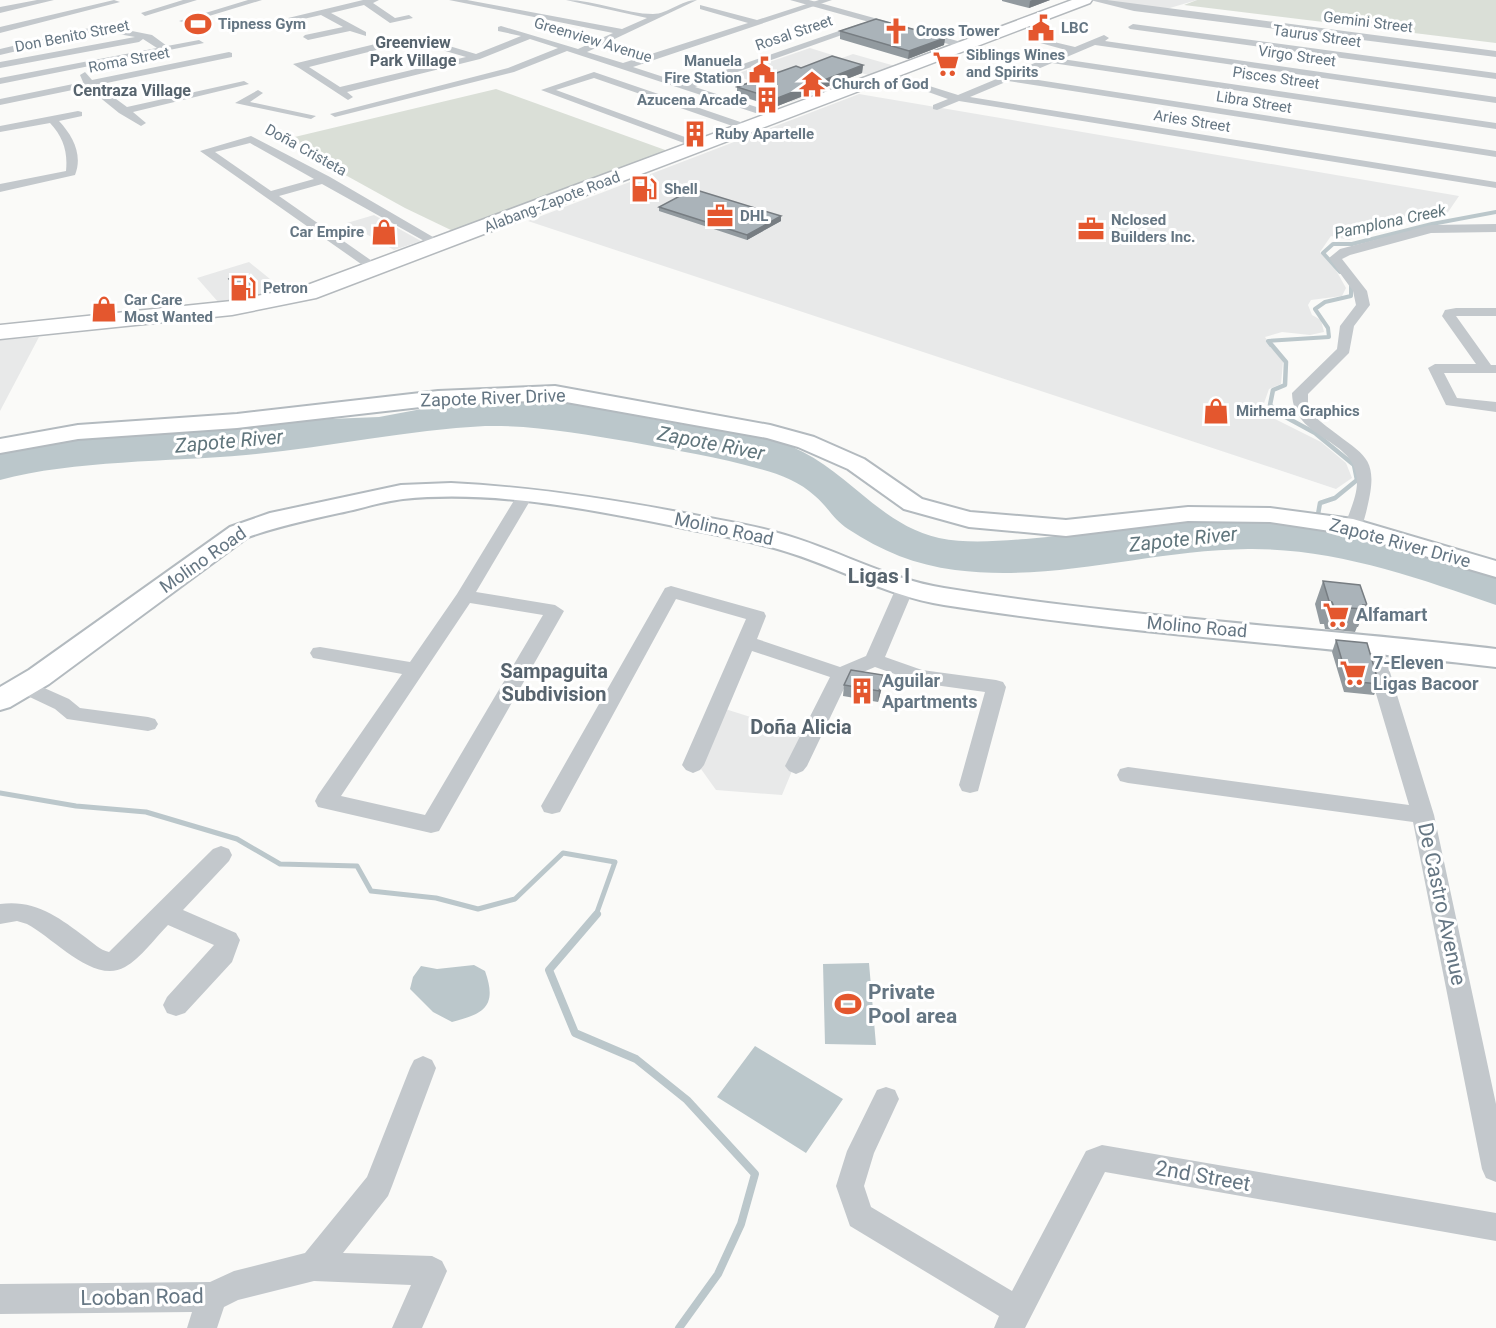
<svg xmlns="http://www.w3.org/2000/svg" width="1496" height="1328" font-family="Roboto,sans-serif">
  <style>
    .built { fill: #e8e9e9 }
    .green { fill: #dadfd7 }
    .water { fill: #bbc7cb }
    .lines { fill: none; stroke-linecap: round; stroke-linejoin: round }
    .stream-far3 { stroke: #bbc7cb; stroke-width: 4 }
    .stream-far2 { stroke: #bbc7cb; stroke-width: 4.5 }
    .stream-far1 { stroke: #bbc7cb; stroke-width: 5 }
    .stream { stroke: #bbc7cb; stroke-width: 8 }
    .secondary-casing { stroke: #b3babf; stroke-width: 4 }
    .trunk-casing { stroke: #b4b9bd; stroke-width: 3 }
    .minor { fill: #c3c8cc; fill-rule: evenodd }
    .tertiary { fill: #c3c8cc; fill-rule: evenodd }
    .secondary { fill: #fff; fill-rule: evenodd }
    .trunk { fill: #fff; fill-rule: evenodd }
    .wall { fill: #929a9f }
    .shaded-wall { fill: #777d82 }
    .building { fill: #aab3b9; stroke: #777d82; stroke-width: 1.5 }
    .labels { text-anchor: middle; stroke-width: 6; stroke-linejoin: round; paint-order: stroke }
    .far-street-label { font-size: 15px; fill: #657683; stroke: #fff }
    .far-poi-label { font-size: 15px; font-weight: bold; fill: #657683; stroke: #fff; text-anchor: start }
    .far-neighbourhood-label { font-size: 16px; font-weight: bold; fill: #57646e; stroke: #fff }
    .far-water-label { font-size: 16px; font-style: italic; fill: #60757c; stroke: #fff }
    .street-label { font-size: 18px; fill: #657683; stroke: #fff }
    .poi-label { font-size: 18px; font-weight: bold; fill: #657683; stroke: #fff; text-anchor: start }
    .water-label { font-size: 20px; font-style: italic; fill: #60757c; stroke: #fff }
    .neighbourhood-label { font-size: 20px; font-weight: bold; fill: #57646e; stroke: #fff }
    .quarter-label { font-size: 21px; font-weight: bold; fill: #57646e; stroke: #fff }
    .near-street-label { font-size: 21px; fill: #657683; stroke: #fff }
    .near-poi-label { font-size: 21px; font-weight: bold; fill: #657683; stroke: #fff; text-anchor: start }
  </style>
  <rect width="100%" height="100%" fill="#fafaf8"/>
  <path class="built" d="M1104,0H1197L1163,10Z
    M810,48L842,58L853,54L895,66L871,76L828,62L781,80L819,92L791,102L752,90L764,85L733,75L750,69L769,75L776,72L758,66Z
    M859,94L1459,196L1444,218L1425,214L1373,228L1349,240L1331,236L1320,252L1333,265L1346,288L1342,296L1311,300L1308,305L1312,315L1321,320L1324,332L1310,335L1282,332L1265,337L1283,362L1281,384L1269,389L1263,406L1269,408L1271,417L1321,442L1346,463L1352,478L1336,489L528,221Z
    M374,215L421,241L394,250L347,223Z
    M249,262L286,292L219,303L197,278Z
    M39,337L0,411V340Z
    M722,708L807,735L782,795L716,790L696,762Z"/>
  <path class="green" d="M1197,0H1496V43L1184,5Z
    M496,89L668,151L455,232L405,208L282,140Z"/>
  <path class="water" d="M523,400C575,401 624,414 674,423C717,430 764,431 803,452C852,477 884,526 939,538C968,544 997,541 1026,539C1098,533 1171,518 1244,518C1260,518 1278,523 1294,525C1364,535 1430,556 1496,578V605C1416,577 1334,548 1248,549C1150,550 1054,583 955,570C916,565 881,551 848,529C834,520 827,506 815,496C800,482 779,474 760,469C718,457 674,450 631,442C583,434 533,425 485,426C405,430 326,448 246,455C169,462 74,460 0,480V452L45,442L93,437L263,426L304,420L379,417L443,405Z
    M869,963L876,1045L825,1044L823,964Z
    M474,965L485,971C498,1007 483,1014 452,1022L433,1012L410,989L413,977L421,966L437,969Z
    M755,1046L843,1099L806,1153L717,1097Z"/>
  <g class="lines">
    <path class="stream-far3" d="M1340,272L1323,253L1333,244H1352L1432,224L1496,212
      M1271,345L1268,341L1329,337L1328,328L1315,309L1325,302L1351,296V283"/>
    <path class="stream-far2" d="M1270,343L1286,362L1285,385L1273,390L1270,405L1280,414L1315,433L1354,465L1357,480L1335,498L1320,503L1317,520"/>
    <path class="stream-far1" d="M0,793L76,806L146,812L237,839L280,864L357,866L371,891L436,898L478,909L515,899L563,853L615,862L596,915"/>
    <path class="stream" d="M597,914L549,970L575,1033L636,1059L687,1100L755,1174L741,1224L718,1274L679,1328"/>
    <g class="secondary-casing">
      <path id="secondary" d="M555,386L770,425L814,437L864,459L922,499L970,512L1066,520L1188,507L1270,508L1353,519L1496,561V577L1350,534L1270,522L1188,521L1066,536L969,527L904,509L848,469L798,447L767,438L555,400L438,405L237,428L78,439L0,453V439L78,425L237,414L438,391Z
        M451,483C532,487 610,499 689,514C718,520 749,524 778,533C834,548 886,579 944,588C1127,618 1312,627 1496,649V667C1312,645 1127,634 944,605C886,596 836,566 781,550C744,539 706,533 669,525C583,508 491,490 403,499C386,501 369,506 353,510C317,518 282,525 248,537L49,684L10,707L0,710V687L29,670L230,527L270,513L401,485Z"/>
    </g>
    <g class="trunk-casing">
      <path id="trunk" d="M1072,0H1092L1090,3L316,298L232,315L0,339V325L232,301L302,287Z"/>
    </g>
    <path class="minor" d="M37,0H54L0,13V7Z
      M114,0L120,2L0,33V27Z
      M183,0H197L145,16L141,13Z
      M248,0H262L186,23L179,21Z
      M363,0H379L373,3L395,18L409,15L413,18L390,23L364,5L331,13L366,32V36L350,31L308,40L303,37L305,35L343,27L321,15L264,28L259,25Z
      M449,0H467L622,29L647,18L566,0C596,0 625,14 653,14C668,14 681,0 697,0L587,52L623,63L748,23L700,9V5L757,20L819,0H832L633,67L685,84L862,23L870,25L695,87L781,115L782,117L777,120L567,51L514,72L335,117L330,114L508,68L558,48L530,39L480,59L347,92L353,97L348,100L293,64L400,38L429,40L476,54L521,36L498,31V27L501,26L578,49L613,33ZM400,44L428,46L466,57L340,87L309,67Z
      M1090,0H1107L1496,51V57L1134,11Z
      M1133,24L1496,73V79L1130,29L1128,27Z
      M102,25L152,35L167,46L199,40L204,43L0,84V78L157,48L143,39L139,42L0,68V62L135,37L102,31L0,55V49Z
      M1104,35L1109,38L1105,41L1496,97V103L1095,45L1062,59L1496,123V129L1052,63L1019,77L1496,151V157L1008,81L970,97L1496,182V188L959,101L937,110L933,109V105L948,99L880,75L888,73L958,95L1066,50L1033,41V37L1075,47Z
      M229,52L232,53V57L97,85L127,107L244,81L249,84L133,112L146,123L141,126L119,113L87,87L0,105V99L83,82L80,75L85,72L92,80Z
      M594,72L752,126L753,128L744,130L594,78L556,90L704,144L705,146L700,149L541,90Z
      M258,90L263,93L250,102L316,116L311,119L235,103Z
      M78,111L82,112V116L59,121C73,136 83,155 75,175L0,192V184L66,171C68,151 63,137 50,123L0,132V126Z
      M251,136L330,177L445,244L443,247H435L322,184L279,196L382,268L381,271H371L200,151ZM250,143L314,179L271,191L215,152Z
      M1496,224V232L1431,233L1350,255L1342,259L1367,291L1370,305L1354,326L1349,353L1308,394V407L1313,415C1365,461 1385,448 1362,527L1353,532L1347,531L1344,527C1349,513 1357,497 1357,482C1357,437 1293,441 1292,393L1337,349L1340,326L1356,305L1353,291L1329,258L1340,249L1431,225Z
      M1456,308H1496V316H1456L1491,365H1496V373H1444L1457,398L1496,402V412L1446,405L1428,368L1435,364H1476L1442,316L1445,310Z
      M526,489L534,494L476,592L555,605L564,611L439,831L431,833L318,807L315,801L318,795L402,674L313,658L310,653L313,648L320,647L410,662L457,594L518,494ZM470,603L543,615L425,815L341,796Z
      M905,582L914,588L885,657L922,670L996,680L1003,682L1006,687L978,791L970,793L962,791L959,785L985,692L920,683L875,667L849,678L807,766L803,771L796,774L789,771L785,766L830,677L752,651L704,765L700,770L693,773L686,770L682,765L746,619L676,599L560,812L552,814L544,812L541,806L665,588L671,586L764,612L766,616L757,639L840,667L866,656L896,588Z
      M1371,637L1378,639L1381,643L1434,815L1496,1104V1182L1486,1178L1482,1169L1413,822L1128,783L1120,781L1117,775L1120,769L1128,767L1409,805L1361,643L1364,639Z
      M24,679L69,699L80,708L148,717L155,719L158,724L155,729L148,731L67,719L55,709L17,691L14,686L17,681Z
      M221,846L229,849L232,855L229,861L183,910L236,933L240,940L232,962L185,1013L176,1016L167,1013L163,1005L167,997L214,945L168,925C155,938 141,958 125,967C94,985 54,938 27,924L17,921L0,924V904C34,899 59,917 85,937C93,943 100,950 109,952L213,849Z
      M423,1056L432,1060L436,1068L392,1186L388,1196L343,1253L432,1256L442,1261L447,1271L422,1328H392L411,1285L314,1281L238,1300L224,1307L217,1328H187L192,1312L0,1314V1284L210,1282L234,1271L305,1253L367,1177L410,1068L414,1060Z
      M886,1087L895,1090L899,1099L874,1153L864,1186L871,1207L1012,1291L1086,1151L1102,1145L1496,1213V1241L1105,1172L1025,1328H994L999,1316L850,1226L836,1186L847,1151L877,1090Z"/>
    <path class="tertiary" d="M790,0H809L972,45L966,49Z"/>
    <use href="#secondary" class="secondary"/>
    <use href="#trunk" class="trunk"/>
  </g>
  <path class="wall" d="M1002,0H1050L1029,8L1002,1Z
    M840,31L945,38L944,45L908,59L840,39Z
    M863,65L862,73L775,107L737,95V87L801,68Z
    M659,207L781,221L747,240L659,211Z
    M229,279L257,294L240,297L231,283Z
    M1323,581L1367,605L1358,627H1357L1355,632L1325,629L1324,624H1320L1315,604Z
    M1336,640L1379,684L1374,695L1344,692L1332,652Z
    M883,675L882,687L878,702L843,696L844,685Z"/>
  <path class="shaded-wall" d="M1032,0H1050L1029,8L1030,1Z
    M945,38L944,45L908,59L909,51Z
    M863,65L862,73L775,107V99Z
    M781,216V221L747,240V235Z
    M256,289L257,294L240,297L239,292Z
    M883,675L882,687L878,702L879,691Z"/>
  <path class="building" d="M876,19L945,38L909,51L840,31Z
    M832,56L863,65L775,99L737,87L796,66L801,68Z
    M693,189L781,216L747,235L659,207Z
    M246,275L256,289L239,292L229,279Z
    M1323,581L1360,585L1367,605H1363L1364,609L1334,607L1332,602L1329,601Z
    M1336,640L1367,643L1379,684L1348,681Z
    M851,670L883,675L879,691L844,685Z"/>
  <defs>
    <g id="stadium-bare" transform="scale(2.07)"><path d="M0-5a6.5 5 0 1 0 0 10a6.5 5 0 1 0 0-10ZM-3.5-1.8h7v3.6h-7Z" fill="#e4572e" stroke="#fff" stroke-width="2.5" paint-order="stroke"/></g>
    <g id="civic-bare" transform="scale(2.07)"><path d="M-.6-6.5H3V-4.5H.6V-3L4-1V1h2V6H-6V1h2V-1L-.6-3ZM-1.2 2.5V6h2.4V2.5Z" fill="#e4572e" stroke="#fff" stroke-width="2.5" paint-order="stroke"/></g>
    <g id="church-bare" transform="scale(2.07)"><path d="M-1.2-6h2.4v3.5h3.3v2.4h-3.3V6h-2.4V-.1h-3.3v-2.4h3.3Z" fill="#e4572e" stroke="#fff" stroke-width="2.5" paint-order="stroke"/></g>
    <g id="supermarket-bare" transform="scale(2.07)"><path d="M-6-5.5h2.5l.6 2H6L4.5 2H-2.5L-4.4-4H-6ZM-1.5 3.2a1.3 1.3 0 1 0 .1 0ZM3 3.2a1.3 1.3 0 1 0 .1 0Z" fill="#e4572e" stroke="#fff" stroke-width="2.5" paint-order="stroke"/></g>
    <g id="temple-bare" transform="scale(2.07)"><path d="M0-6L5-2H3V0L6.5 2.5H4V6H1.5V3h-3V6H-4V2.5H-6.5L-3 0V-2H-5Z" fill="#e4572e" stroke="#fff" stroke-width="2.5" paint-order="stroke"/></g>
    <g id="building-bare" transform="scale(2.07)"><path d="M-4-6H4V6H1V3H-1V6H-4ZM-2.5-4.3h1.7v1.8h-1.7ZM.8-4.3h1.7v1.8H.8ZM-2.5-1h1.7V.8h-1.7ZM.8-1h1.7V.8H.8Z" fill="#e4572e" stroke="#fff" stroke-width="2.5" paint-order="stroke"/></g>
    <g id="fuel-bare" transform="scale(2.07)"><path d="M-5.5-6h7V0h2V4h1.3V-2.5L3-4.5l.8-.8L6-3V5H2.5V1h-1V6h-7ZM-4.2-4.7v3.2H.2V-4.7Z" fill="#e4572e" stroke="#fff" stroke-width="2.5" paint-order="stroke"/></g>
    <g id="office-bare" transform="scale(2.07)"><path d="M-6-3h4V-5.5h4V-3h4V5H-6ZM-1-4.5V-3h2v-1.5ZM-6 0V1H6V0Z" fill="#e4572e" stroke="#fff" stroke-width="2.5" paint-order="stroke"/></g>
    <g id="shop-bare" transform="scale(2.07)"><path d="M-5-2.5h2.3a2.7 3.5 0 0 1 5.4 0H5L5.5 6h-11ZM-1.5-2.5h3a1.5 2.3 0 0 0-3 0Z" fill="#e4572e" stroke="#fff" stroke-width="2.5" paint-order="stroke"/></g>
  </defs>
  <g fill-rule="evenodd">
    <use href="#stadium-bare" x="198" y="24"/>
    <use href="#civic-bare" x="1041" y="28"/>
    <use href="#church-bare" x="896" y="31"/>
    <use href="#supermarket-bare" x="946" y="64"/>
    <use href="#civic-bare" x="762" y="70"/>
    <use href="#temple-bare" x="812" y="84"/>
    <use href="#building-bare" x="767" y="100"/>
    <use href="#building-bare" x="695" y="134"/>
    <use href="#fuel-bare" x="644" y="189"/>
    <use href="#office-bare" x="720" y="216"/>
    <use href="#office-bare" x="1091" y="229"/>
    <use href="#shop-bare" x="384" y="232"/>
    <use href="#fuel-bare" x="243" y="288"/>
    <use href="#shop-bare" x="104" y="309"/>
    <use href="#shop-bare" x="1216" y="411"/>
    <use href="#supermarket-bare" x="1336" y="615"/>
    <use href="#supermarket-bare" x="1353" y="673"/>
    <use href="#building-bare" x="862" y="691"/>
    <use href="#stadium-bare" x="848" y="1004"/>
  </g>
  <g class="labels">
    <g class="far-street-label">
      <text transform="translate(1368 22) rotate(7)" y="5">Gemini Street</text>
      <text transform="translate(794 33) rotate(-19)" y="5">Rosal Street</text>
      <text transform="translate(72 36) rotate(-11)" y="5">Don Benito Street</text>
      <text transform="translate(1317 36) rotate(8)" y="5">Taurus Street</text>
      <text transform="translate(593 40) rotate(17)" y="5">Greenview Avenue</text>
      <text transform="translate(1297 56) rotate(8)" y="5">Virgo Street</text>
      <text transform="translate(129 60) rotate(-11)" y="5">Roma Street</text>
      <text transform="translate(1276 78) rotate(8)" y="5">Pisces Street</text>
      <text transform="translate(1254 102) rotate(9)" y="5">Libra Street</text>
      <text transform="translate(1192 121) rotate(9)" y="5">Aries Street</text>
      <text transform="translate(306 150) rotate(29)" y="5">Doña Cristeta</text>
      <text transform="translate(552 202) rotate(-21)" y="5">Alabang-Zapote Road</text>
    </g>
    <g class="far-poi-label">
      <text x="218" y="29">Tipness Gym</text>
      <text x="1061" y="33">LBC</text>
      <text x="916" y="36">Cross Tower</text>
      <text x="966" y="60">Siblings Wines<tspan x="966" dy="17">and Spirits</tspan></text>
      <text x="742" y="66" text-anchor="end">Manuela<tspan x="742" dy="17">Fire Station</tspan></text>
      <text x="832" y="89">Church of God</text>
      <text x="747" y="105" text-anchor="end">Azucena Arcade</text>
      <text x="715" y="139">Ruby Apartelle</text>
      <text x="664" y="194">Shell</text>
      <text x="740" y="221">DHL</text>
      <text x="1111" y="225">Nclosed<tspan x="1111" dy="17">Builders Inc.</tspan></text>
      <text x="364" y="237" text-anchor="end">Car Empire</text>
      <text x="263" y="293">Petron</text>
      <text x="124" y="305">Car Care<tspan x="124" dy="17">Most Wanted</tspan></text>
      <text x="1236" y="416">Mirhema Graphics</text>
    </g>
    <g class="far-neighbourhood-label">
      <text x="413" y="48">Greenview<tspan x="413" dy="18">Park Village</tspan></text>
      <text x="132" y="96">Centraza Village</text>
    </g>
    <g class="far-water-label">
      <text transform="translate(1390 221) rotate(-12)" y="6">Pamplona Creek</text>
    </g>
    <g class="street-label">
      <text transform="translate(493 398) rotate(-2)" y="6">Zapote River Drive</text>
      <text transform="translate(724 529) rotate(12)" y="6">Molino Road</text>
      <text transform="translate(1400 543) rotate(15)" y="6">Zapote River Drive</text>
      <text transform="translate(203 560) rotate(-35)" y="6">Molino Road</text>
      <text transform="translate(1197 627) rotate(5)" y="6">Molino Road</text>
    </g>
    <g class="poi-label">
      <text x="1356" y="621">Alfamart</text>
      <text x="1373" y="669">7-Eleven<tspan x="1373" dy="21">Ligas Bacoor</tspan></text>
      <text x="882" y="687">Aguilar<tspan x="882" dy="21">Apartments</tspan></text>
    </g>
    <g class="water-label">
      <text transform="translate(229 441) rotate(-5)" y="7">Zapote River</text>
      <text transform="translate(711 443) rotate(11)" y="7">Zapote River</text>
      <text transform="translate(1183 539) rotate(-6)" y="7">Zapote River</text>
    </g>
    <g class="neighbourhood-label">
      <text x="554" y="678">Sampaguita<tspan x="554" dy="23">Subdivision</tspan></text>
      <text x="801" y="734">Doña Alicia</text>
    </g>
    <g class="quarter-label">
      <text x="879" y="583">Ligas I</text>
    </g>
    <g class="near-street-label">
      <text transform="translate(1442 904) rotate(78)" y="7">De Castro Avenue</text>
      <text transform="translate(1203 1176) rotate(10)" y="7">2nd Street</text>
      <text transform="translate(142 1297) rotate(-1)" y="7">Looban Road</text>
    </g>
    <g class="near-poi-label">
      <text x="868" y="999">Private<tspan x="868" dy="24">Pool area</tspan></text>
    </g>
  </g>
</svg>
